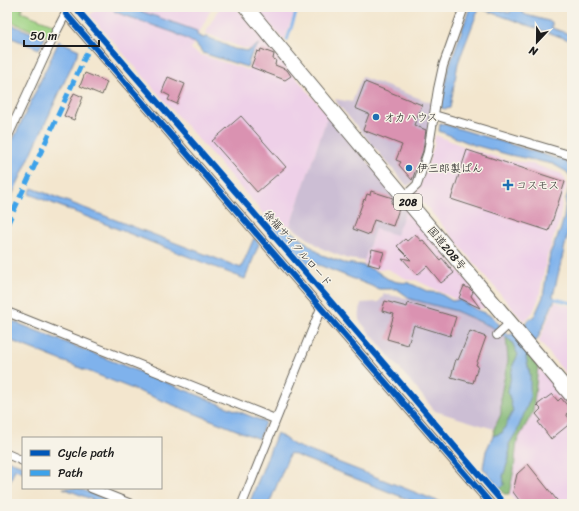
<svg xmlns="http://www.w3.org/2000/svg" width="579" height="511" font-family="Sriracha,'Klee One',sans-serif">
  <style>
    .built { fill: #eed0e8 }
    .industrial { fill: #ccbed4 }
    .green { fill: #9ed383; stroke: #5d7850 }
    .forest { fill: #7eb571; stroke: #4d6846 }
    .water { fill: #7fb2ec; stroke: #4e6784 }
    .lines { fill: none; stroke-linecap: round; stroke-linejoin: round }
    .stream { stroke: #7fb2ec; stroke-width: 3 }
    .building { fill: #da92b1 }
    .street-casing { stroke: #67635a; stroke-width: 10 }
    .highway-casing { stroke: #67635a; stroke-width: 16 }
    .street { stroke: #fff; stroke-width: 8 }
    .highway { stroke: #fff; stroke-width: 14 }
    .quiet { stroke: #3da2ea; stroke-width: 5; stroke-dasharray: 10 5; stroke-linecap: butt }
    .cycleway-casing { stroke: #f7f3e8; stroke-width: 8 }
    .cycleway { stroke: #0057b8; stroke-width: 6 }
    .poi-dot { fill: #1f6fb2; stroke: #f7f3e8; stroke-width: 1.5 }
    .labels { text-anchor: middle; stroke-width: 3; stroke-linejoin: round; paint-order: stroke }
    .shield { fill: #f7f3e8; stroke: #5e5c59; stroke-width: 1 }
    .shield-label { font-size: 10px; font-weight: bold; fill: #1c1c1c }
    .poi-label { font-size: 11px; fill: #1c1c1c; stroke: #f7f3e8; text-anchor: start }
    .street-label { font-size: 11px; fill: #1c1c1c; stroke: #f7f3e8 }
  </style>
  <rect width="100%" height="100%" fill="#f7f3e8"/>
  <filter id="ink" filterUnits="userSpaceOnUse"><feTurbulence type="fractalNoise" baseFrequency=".025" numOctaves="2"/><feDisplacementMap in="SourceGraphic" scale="8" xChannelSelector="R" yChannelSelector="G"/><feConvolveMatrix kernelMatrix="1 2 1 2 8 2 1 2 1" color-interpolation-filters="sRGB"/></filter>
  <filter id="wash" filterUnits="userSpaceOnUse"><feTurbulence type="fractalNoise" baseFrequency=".012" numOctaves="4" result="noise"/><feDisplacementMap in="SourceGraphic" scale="16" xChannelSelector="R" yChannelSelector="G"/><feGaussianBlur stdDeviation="0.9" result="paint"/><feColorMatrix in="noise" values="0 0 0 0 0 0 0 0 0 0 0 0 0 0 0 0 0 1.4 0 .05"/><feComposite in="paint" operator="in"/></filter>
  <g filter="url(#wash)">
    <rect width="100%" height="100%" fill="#f3e6ce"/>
    <path class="built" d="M99,7H212L191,49L198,54L248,70L254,54L249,49L240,47L205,33L220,7H236L328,115L290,226L268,219L176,114L90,15Z
      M255,7H296L284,41L278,34Z
      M435,135L473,150L510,161L529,163L562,174L566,181V188L562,200L560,220L547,257L539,298L533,312L524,322L415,193L419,187L434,146Z
      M407,208L489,306L477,310L416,280H409L387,269L377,270L363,264L375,229Z
      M555,302L572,307V381L539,341Z
      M538,367L572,406V504H517L509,494L514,470L517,441L533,412Z"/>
    <path class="industrial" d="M362,77L432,103L428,141L415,181L407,186L337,103L335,99L352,102Z
      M328,115L407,208L396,235L375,229L364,261L348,259L323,249L290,226Z
      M384,294L411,299L456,311L492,327L506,337L508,360L501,394V414L494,429L435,411L359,320L361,303L379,302Z"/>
    <path class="green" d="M7,7H23L21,12L55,25L48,37L7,20Z"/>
    <path class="forest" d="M506,337L512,342L518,355L513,365L508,392L513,411L502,433L493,436L494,429L501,414V394L508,360Z
      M527,354L538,367L533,412L517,441L514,470L509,494H504L500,489L504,485L503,476L509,458V444L517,431L530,375L526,358Z"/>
    <path class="water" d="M112,7H129L197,31V35L203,38L207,37L234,49L248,51L259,44L252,53L247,67L203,53L196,44L175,33L115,12Z
      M470,7H489L510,13L512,7H515L526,15L552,22V28L572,35V41L479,8L458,63L450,108L446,109L441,108L448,70Z
      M7,23L45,38L39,49L7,36Z
      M59,41L79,50L7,206V153Z
      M440,123L565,161L572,170V216L553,296L555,299L538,338L527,354L526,358L530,375V399L517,431L509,444V458L503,476L504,485L500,489L483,468L486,451L493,436L502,433L513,411L508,392L513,365L518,355L512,342L492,327L456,311L411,299L397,289H379L314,263H307L296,251L292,250L272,227L275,225L294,233L322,255L344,263L361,265L376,271L388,279L397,282L409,283L429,292L439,293L452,301L459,300L477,310L492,316L508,335L513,334L535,315L543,297L550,253L560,231L564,217L566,200L571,179L567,172L553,164L510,155L474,145L439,131Z
      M32,188L241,268L254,238L259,244L245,279L29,194Z
      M7,319L265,422L259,439L7,339Z
      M277,433L294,445L445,504H420L290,453L269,504H249Z
      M7,460L23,466V472L15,469L7,489Z
      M63,488H78L118,504H103Z"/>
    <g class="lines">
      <path class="stream" d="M287,40L298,7
        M555,299L572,303"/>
    </g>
    <g id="blocks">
      <path class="building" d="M261,49L274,54L273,59L276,60L275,65L287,70L291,76L285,80L251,67L257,51L260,52Z
        M85,73L107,82L102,95L80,86Z
        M168,77L185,84L177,104L168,100L170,96L162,92Z
        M365,82L422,105L414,125L426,130L423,151L412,180L399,165L401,162L396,160L402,145L363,130L369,114L355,108Z
        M74,93L83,97L74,120L64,116Z
        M241,116L286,167L257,192L212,141Z
        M467,150L565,182L549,231L451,199Z
        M371,191L393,198L391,203L400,206L393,226L374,220L369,235L353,229L364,199L365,200L367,194L370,195Z
        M415,234L421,241L423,240L440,260L442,258L454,273L441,283L427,266L417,275L402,258L411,260L397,246L405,239L407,241Z
        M372,249L384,252L379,267L368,264Z
        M464,286L470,289L473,292L471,296L480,308L459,298Z
        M385,301L407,307L408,303L456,317L450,336L414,325L408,345L387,339L394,314L382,311Z
        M470,331L486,337L476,365L478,366L473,383L451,377L456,359L458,360Z
        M552,394L558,401L561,398L571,410L566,414L572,422L551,439L538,422L541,420L536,414L541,409L537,405Z
        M528,464L560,504H522L513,492L517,474Z"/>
    </g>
  </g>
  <g filter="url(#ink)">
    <use href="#blocks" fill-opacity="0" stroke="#67635a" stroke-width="1"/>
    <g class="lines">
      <g class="street-casing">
        <path id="street" d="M66,14L491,504
          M434,115L569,155L572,158
          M7,138L52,40L69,7
          M404,197L417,185L428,152L438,89L443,66L464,7
          M7,312L275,419
          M497,335L510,323
          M7,454L23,461
          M91,488L131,504
          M242,504L321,308"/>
      </g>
      <g class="highway-casing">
        <path id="highway" d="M246,7L404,197L572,396"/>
      </g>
      <use href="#street" class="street"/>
      <use href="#highway" class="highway"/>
      <path class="quiet" d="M7,225L91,44"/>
      <g class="cycleway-casing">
        <path id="cycleway" d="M75,7L326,296L504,504
          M66,14L491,504"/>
      </g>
      <use href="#cycleway" class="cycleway"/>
    </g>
  </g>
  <g class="poi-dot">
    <circle cx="376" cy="117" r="4"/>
    <circle cx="409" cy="168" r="4"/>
    <path d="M506 179h4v4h4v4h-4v4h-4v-4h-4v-4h4z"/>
  </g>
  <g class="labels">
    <rect class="shield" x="394" y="194" width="28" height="16" rx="3"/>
    <g class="shield-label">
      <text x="408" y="206">208</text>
    </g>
    <g class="poi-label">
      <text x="384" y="121">オカハウス</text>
      <text x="417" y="172">伊三郎製ぱん</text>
      <text x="516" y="189">コスモス</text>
    </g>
    <g class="street-label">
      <text transform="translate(298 248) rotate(49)" y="4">徐福サイクルロード</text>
      <text transform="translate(447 248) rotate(50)" y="4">国道208号</text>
    </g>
  </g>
  <rect width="579" height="511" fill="none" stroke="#f7f3e8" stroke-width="24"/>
  <rect x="22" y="437" width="140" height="52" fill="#f7f3e8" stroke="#9f9d96"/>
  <rect x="30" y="450" width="20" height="6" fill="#0057b8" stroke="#9f9d96"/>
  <text x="58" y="457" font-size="12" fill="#1c1c1c">Cycle path</text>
  <rect x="30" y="470" width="20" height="6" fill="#3da2ea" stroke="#9f9d96"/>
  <text x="58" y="477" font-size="12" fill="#1c1c1c">Path</text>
  <g transform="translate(537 42) rotate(202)" stroke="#f7f3e8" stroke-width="3" paint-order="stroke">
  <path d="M0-3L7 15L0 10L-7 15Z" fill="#1c1c1c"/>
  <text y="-6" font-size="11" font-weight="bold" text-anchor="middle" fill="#1c1c1c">N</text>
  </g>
  <path d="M24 40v6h75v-6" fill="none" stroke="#1c1c1c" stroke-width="2"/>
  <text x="30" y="40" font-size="12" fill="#1c1c1c" stroke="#f7f3e8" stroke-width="3" paint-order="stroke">50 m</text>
</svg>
